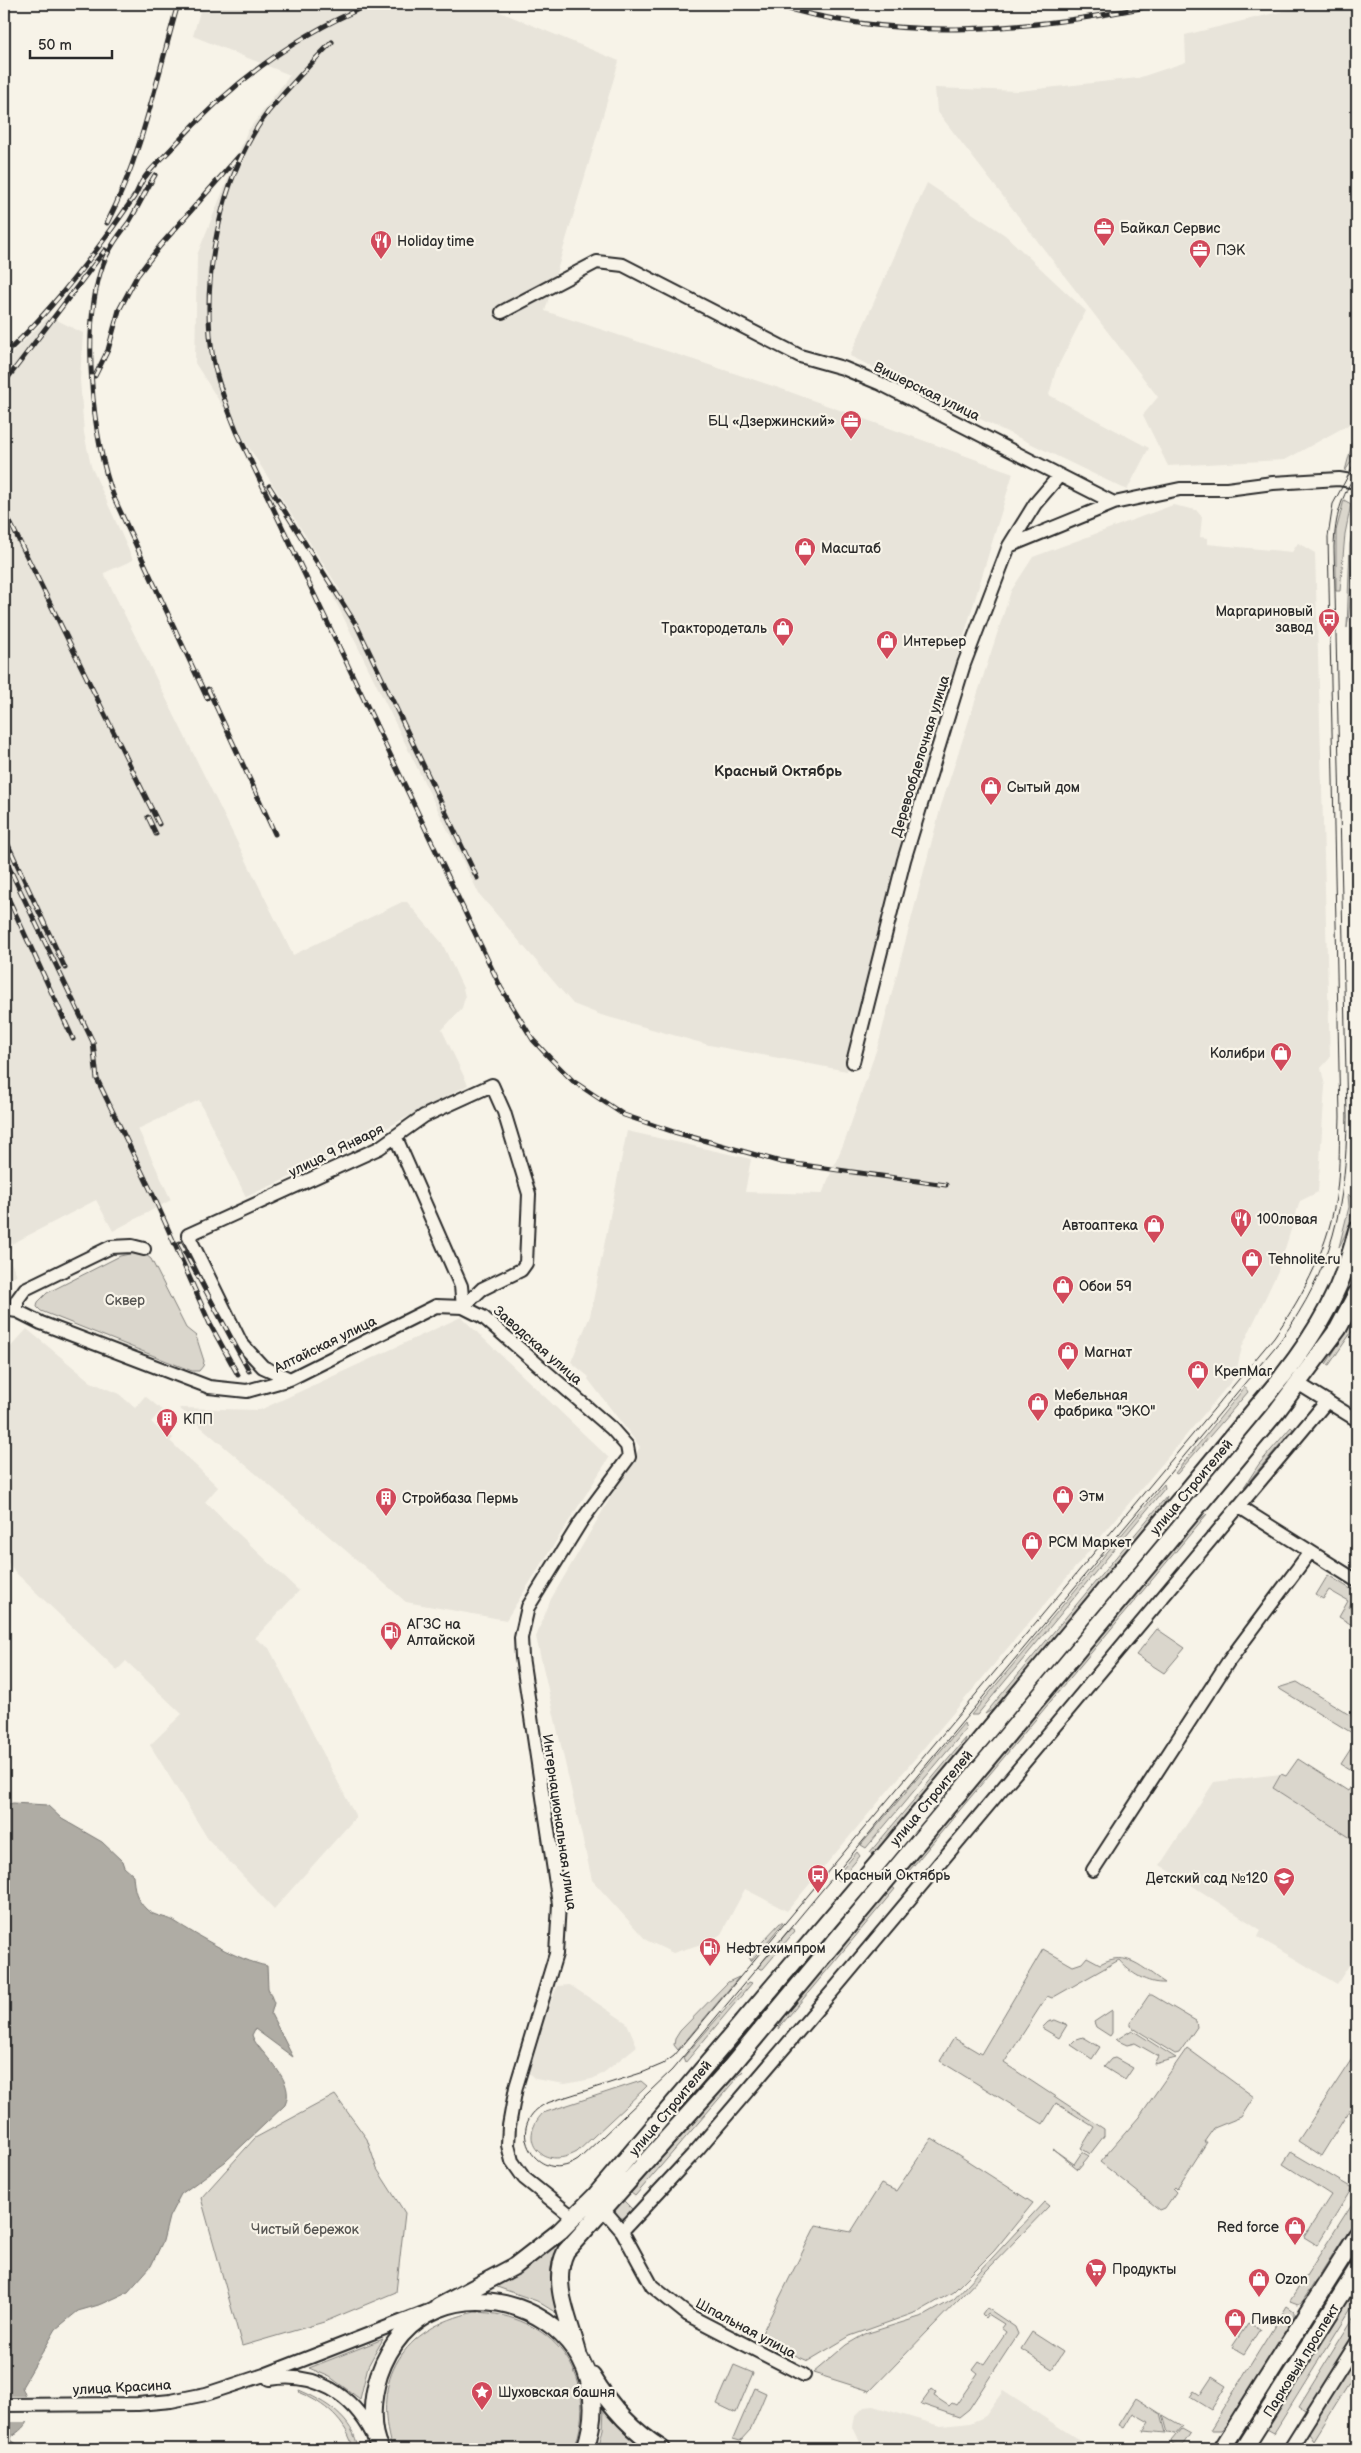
<svg xmlns="http://www.w3.org/2000/svg" width="1361" height="2453" font-family="'Balsamiq Sans',sans-serif">
  <style>
    .built { fill: #e8e4da }
    .green { fill: #dad6cc; stroke: #82807c }
    .water { fill: #afaca4; stroke: #7a7874 }
    .pier { fill: #f7f3e8 }
    .lines { fill: none; stroke-linecap: round; stroke-linejoin: round }
    .minor-casing { stroke: #2b2b2b; stroke-width: 16 }
    .major-casing { stroke: #2b2b2b; stroke-width: 20 }
    .minor { stroke: #f7f3e8; stroke-width: 12 }
    .major { stroke: #f7f3e8; stroke-width: 16 }
    .tram { stroke: #2b2b2b; stroke-width: 1 }
    .rail-casing { stroke: #2b2b2b; stroke-width: 5 }
    .rail { stroke: #f7f3e8; stroke-width: 3; stroke-dasharray: 9; stroke-linecap: butt }
    .labels { text-anchor: middle; stroke-width: 4.5; stroke-linejoin: round; paint-order: stroke }
    .poi-label { font-size: 14px; fill: #2b2b2b; stroke: #f7f3e8; text-anchor: start }
    .street-label { font-size: 14px; fill: #2b2b2b; stroke: #f7f3e8 }
    .park-label { font-size: 14px; fill: #575653; stroke: #f7f3e8 }
    .neighbourhood-label { font-size: 15px; font-weight: bold; fill: #2b2b2b; stroke: #f7f3e8 }
  </style>
  <rect width="100%" height="100%" fill="#f7f3e8"/>
  <filter id="ink" filterUnits="userSpaceOnUse"><feTurbulence type="fractalNoise" baseFrequency=".02" numOctaves="2"/><feDisplacementMap in="SourceGraphic" scale="10" xChannelSelector="R" yChannelSelector="G"/><feConvolveMatrix kernelMatrix="1 2 1 2 8 2 1 2 1" color-interpolation-filters="sRGB"/></filter>
  <g filter="url(#ink)">
    <path class="built" d="M202,4H481L619,61L545,311L779,388L1013,473L932,742L847,1071L709,1045L601,1015L573,1004L479,894L333,596L340,590L195,363L197,255L247,132L290,75L193,36Z
      M1312,4H1357V420L1285,460L1168,466L1143,415L1158,397L937,111L935,88L1019,91L1138,78L1186,62L1185,35Z
      M927,183L1005,235L1086,311L1056,370L1049,395L1149,448L1127,490L850,356Z
      M49,316L83,333L80,380L84,433L91,466L133,560L104,573L293,955L402,902H407L442,943L463,988L465,997L462,1008L442,1030L468,1085L306,1170L246,1197L199,1100L138,1129L171,1200L113,1231L96,1200L4,1248V361Z
      M1173,505L1196,510L1202,517L1200,537L1207,538V544L1292,552L1298,543L1315,553L1330,1058L1321,1068L1325,1086L1318,1192L1300,1201L1278,1271L1242,1347L1235,1377L787,1911L745,1889L721,1934L711,1941L673,1953L646,1940L592,1880L536,1637L551,1599L640,1447L588,1379L589,1377L571,1362L590,1316L627,1131L751,1159L745,1192L822,1194L846,1138L879,1042L941,806L1011,591L1033,557Z
      M4,1248L17,1275L4,1282Z
      M461,1317L609,1458L506,1620L406,1602L179,1408L260,1410Z
      M27,1329L91,1382L119,1394L135,1408L145,1396L162,1410L151,1422L164,1434L167,1432L173,1438L170,1441L218,1487L205,1502L299,1591L255,1638L269,1648L356,1817L274,1909L208,1839L150,1745L182,1714L126,1661L117,1670L16,1573L4,1557V1354Z
      M1281,1774L1273,1788L1357,1842V1953L1337,1984L1258,1937L1261,1930L1160,1865L1214,1782Z
      M570,1985L627,2023L637,2046L602,2074L592,2079L565,2084L535,2079L529,2073L530,2068L546,2015L557,1986Z
      M1003,2391L1093,2449H863L853,2427L855,2416L864,2407L873,2406L941,2426L970,2423L984,2417Z"/>
    <path class="green" d="M1357,432V453L1345,471L1355,433Z
      M1344,500L1351,504L1345,534L1340,591H1336V531Z
      M1355,515H1357V524C1349,558 1353,593 1347,628L1350,544Z
      M1348,1194L1353,1199C1354,1216 1347,1232 1339,1247L1349,1207Z
      M134,1253L146,1255L151,1259L186,1328L196,1336L204,1361L203,1366L199,1371H192L41,1311L37,1307L38,1302L47,1293L120,1256Z
      M1357,1315L1355,1327L1329,1365L1326,1364Z
      M1245,1387L1248,1392L1177,1474L1175,1473Z
      M1291,1427L1293,1429L1244,1487L1259,1464Z
      M1164,1484L1165,1488L977,1715H971Z
      M1167,1496L1162,1508L996,1708L985,1714Z
      M1207,1514L904,1877L901,1875L1194,1524Z
      M1328,1575L1357,1593L1349,1607L1357,1613V1628L1339,1617L1348,1601L1329,1590L1323,1599L1316,1595Z
      M1157,1629L1185,1648L1164,1673L1136,1655Z
      M1297,1682L1357,1719V1736L1278,1688Z
      M964,1723L966,1729L866,1848L861,1845Z
      M966,1738L963,1748L874,1854L870,1852Z
      M1357,1739V1755L1349,1769L1341,1764Z
      M1298,1759L1348,1791L1357,1777V1842L1273,1788L1281,1774L1286,1776Z
      M857,1852L860,1856L839,1881L835,1878Z
      M892,1887L895,1889L778,2029L787,2012Z
      M780,1923H783L751,1961L749,1956Z
      M791,1928L795,1931L763,1969H760L758,1967Z
      M1043,1949L1073,1966L1082,1963L1087,1957L1100,1964C1127,1949 1142,1968 1165,1983C1147,1984 1130,1973 1119,1960L1052,1998L1047,1996L1004,2063L1104,2129V2136L1090,2154L1081,2148L1094,2127L1056,2103L1043,2124L940,2061L954,2038L981,2054Z
      M739,1977L678,2050L674,2045L675,2039L680,2031L728,1982Z
      M749,1982L752,1983L685,2063L683,2058Z
      M1149,1995H1152L1196,2021L1197,2027L1179,2053L1175,2054L1130,2026V2023Z
      M1112,2010V2033L1110,2036L1096,2027L1094,2022Z
      M1055,2020L1067,2025L1059,2038L1042,2028L1048,2022Z
      M1132,2030L1176,2058L1154,2064L1158,2056L1135,2043L1127,2045L1116,2040Z
      M1083,2037L1100,2047L1092,2059L1071,2045L1077,2039Z
      M1187,2048L1254,2097L1241,2117L1214,2128L1204,2142H1207L1177,2189L1175,2187L1173,2189L1176,2192L1165,2208L1160,2210L1100,2162L1139,2117Z
      M1357,2051V2098L1321,2156L1298,2141Z
      M1115,2058L1133,2068L1125,2080L1104,2067L1111,2059Z
      M743,2071L635,2196L631,2193L730,2081Z
      M641,2081L647,2086L643,2090L577,2152C543,2171 516,2141 543,2113Z
      M335,2095L367,2139L377,2169L405,2213L396,2292L324,2322L242,2346L201,2198L255,2138Z
      M932,2138L1033,2203L994,2251L953,2292L920,2311L850,2336L808,2361L759,2339L816,2225L851,2232L881,2184L896,2191Z
      M1053,2149L1074,2164L1082,2152L1089,2156L1078,2169Z
      M1291,2152L1352,2188L1317,2245L1304,2237L1331,2195L1283,2164Z
      M1357,2196V2217L1302,2302L1298,2304L1290,2301Z
      M621,2198L634,2211L625,2218H621L615,2212V2206Z
      M1044,2202L1049,2206L870,2391L813,2373L846,2345L865,2334L926,2315L954,2299Z
      M567,2235C545,2263 548,2281 558,2314L537,2301L497,2287L498,2284Z
      M1357,2281V2299L1274,2433L1265,2428Z
      M1287,2306L1294,2311V2317L1227,2425L1221,2430H1210Z
      M987,2308L1015,2327L1018,2334L969,2409L959,2417L921,2404L932,2389L936,2392L934,2396L949,2406L952,2403L956,2405L978,2373L973,2369L979,2361L984,2364L1006,2332L1001,2328L1004,2324L988,2314L985,2318L982,2315Z
      M475,2312C551,2314 602,2374 574,2449H392C371,2378 402,2328 475,2312Z
      M1357,2312V2333L1308,2412L1299,2406Z
      M1248,2323L1260,2329L1244,2354L1232,2347Z
      M1032,2332L1063,2352L1052,2369L1021,2349Z
      M383,2339L368,2366L360,2399L330,2377L309,2368Z
      M1357,2352V2371L1314,2440L1308,2431Z
      M734,2365L753,2373L736,2413L717,2404Z
      M1212,2377L1226,2386L1211,2410L1190,2397L1194,2391L1200,2395Z
      M755,2388L766,2393L751,2429L740,2441L733,2439Z
      M299,2390C325,2401 354,2419 358,2449H353C348,2422 323,2402 300,2393Z
      M1136,2398L1161,2414L1166,2433L1143,2431L1149,2422L1133,2413L1124,2428L1119,2425Z
      M604,2409L621,2429L646,2449H598L603,2429Z
      M1163,2415L1182,2426L1175,2434L1168,2433Z
      M1181,2429L1190,2434L1180,2449L1172,2444L1171,2441Z"/>
    <path class="water" d="M13,1803L47,1805L62,1819L102,1842L122,1861L124,1867L133,1875C134,1889 136,1899 146,1909C154,1917 165,1916 174,1921C200,1937 237,1960 267,1966L268,1988L274,2003L271,2014L293,2057L255,2029L252,2035L254,2040C265,2058 296,2081 285,2105L225,2162L181,2194L169,2217L163,2241L151,2266L128,2292L102,2304L78,2311L56,2329L22,2387C31,2409 35,2422 12,2436L11,2440L18,2445L24,2444L25,2449H4V1805Z"/>
    <path class="pier" d="M4,2396H28L32,2408L31,2422H4Z"/>
    <g class="lines">
      <g class="minor-casing">
        <path id="minor" d="M502,312L597,262L623,265L800,356L843,368L879,383L1114,503L1180,489H1227L1273,483L1339,479L1357,482
          M1009,546L1114,503
          M853,1062L904,860L964,664L1009,546L1035,504L1059,476
          M396,1138L461,1286L463,1307
          M4,1309L17,1311L41,1323L209,1387L247,1391L290,1379L436,1306L463,1307L483,1317L612,1429L627,1446L629,1457L580,1523L528,1607L521,1638L522,1657L559,1904L556,1954L516,2087L509,2126L508,2145L512,2161L524,2178L574,2218
          M17,1311V1300L25,1289L111,1247L132,1246L144,1249
          M290,1379L263,1367L241,1343L188,1235L379,1148L424,1116L492,1085L504,1112L529,1194L526,1263L521,1270L482,1289L463,1307
          M1299,1384L1357,1420
          M1238,1506L1357,1581
          M1093,1870L1228,1662L1310,1552
          M604,2210L622,2231L652,2286L688,2315L804,2375
          M622,2231L697,2150L836,1987L1327,1401
          M269,2379C315,2371 352,2394 373,2435
          M4,2405L138,2404L171,2401L206,2394L264,2375L426,2312
          M1290,2449L1357,2342"/>
      </g>
      <g class="major-casing">
        <path id="major" d="M438,2307L515,2266L560,2231L595,2196L877,1864L1282,1377C1318,1331 1343,1288 1357,1230
          M578,2353C570,2321 550,2283 566,2251L729,2069L1277,1411L1338,1329L1357,1293
          M592,2376C610,2406 632,2431 662,2449
          M380,2449C369,2428 372,2397 379,2375C426,2238 634,2308 585,2449
          M1222,2449L1357,2235
          M1244,2449L1357,2270"/>
      </g>
      <use href="#minor" class="minor"/>
      <use href="#major" class="major"/>
      <path class="tram" d="M1357,459L1333,504L1328,537L1340,1117C1339,1141 1340,1166 1337,1190C1330,1244 1305,1293 1274,1337L674,2056L663,2064L644,2072L550,2102C500,2121 535,2188 578,2160L672,2070L1280,1341C1333,1267 1346,1207 1347,1117L1334,547C1335,516 1341,498 1357,471"/>
      <g class="rail-casing">
        <path id="rail" d="M772,4C898,43 1032,31 1160,4
          M332,42C310,64 288,88 268,112C220,175 200,281 213,359C218,385 228,410 238,434L501,988L533,1040L550,1058L573,1081L624,1115L674,1132L781,1162L946,1185
          M155,175C146,190 138,207 129,222C119,235 109,248 103,264C81,325 91,439 115,500L207,698
          M107,223C142,155 157,77 178,4
          M4,355C53,309 96,253 134,197C138,191 140,183 145,177C153,166 164,157 173,147C228,86 295,35 371,4
          M95,376L108,350L119,310L137,276L160,246L239,156
          M4,383L105,250
          M4,396L8,386
          M269,486L357,626L477,878
          M4,510L159,824
          M208,689L275,834
          M148,817L156,834
          M4,836L65,968
          M4,857L93,1042L97,1079L153,1195L210,1324L238,1375
          M4,889L73,1039
          M180,1243L249,1371"/>
      </g>
      <use href="#rail" class="rail"/>
    </g>
  </g>
  <defs>
    <g id="office-pin" transform="scale(1.125)"><path d="M0 17L-7.5 6A9.5 9.5 0 1 1 7.5 6Z" fill="#d1495b" stroke="#f7f3e8"/><path d="M-6-3h4V-5.5h4V-3h4V5H-6ZM-1-4.5V-3h2v-1.5ZM-6 0V1H6V0Z" fill="#fff"/></g>
    <g id="restaurant-pin" transform="scale(1.125)"><path d="M0 17L-7.5 6A9.5 9.5 0 1 1 7.5 6Z" fill="#d1495b" stroke="#f7f3e8"/><path d="M-5-6h1v4h1v-4h1v4h1v-4h1v5L-1.5 .5V6h-2V.5L-5-1ZM5-6V6H3V1.5H1.5Q1.5-4 5-6Z" fill="#fff"/></g>
    <g id="shop-pin" transform="scale(1.125)"><path d="M0 17L-7.5 6A9.5 9.5 0 1 1 7.5 6Z" fill="#d1495b" stroke="#f7f3e8"/><path d="M-5-2.5h2.3a2.7 3.5 0 0 1 5.4 0H5L5.5 6h-11ZM-1.5-2.5h3a1.5 2.3 0 0 0-3 0Z" fill="#fff"/></g>
    <g id="bus-pin" transform="scale(1.125)"><path d="M0 17L-7.5 6A9.5 9.5 0 1 1 7.5 6Z" fill="#d1495b" stroke="#f7f3e8"/><path d="M-5-6H5V4H4V6H2V4H-2V6H-4V4H-5ZM-3.5-4V0h7V-4ZM-3.5 1.2v1.5H-2V1.2ZM2 1.2v1.5H3.5V1.2Z" fill="#fff"/></g>
    <g id="building-pin" transform="scale(1.125)"><path d="M0 17L-7.5 6A9.5 9.5 0 1 1 7.5 6Z" fill="#d1495b" stroke="#f7f3e8"/><path d="M-4-6H4V6H1V3H-1V6H-4ZM-2.5-4.3h1.7v1.8h-1.7ZM.8-4.3h1.7v1.8H.8ZM-2.5-1h1.7V.8h-1.7ZM.8-1h1.7V.8H.8Z" fill="#fff"/></g>
    <g id="fuel-pin" transform="scale(1.125)"><path d="M0 17L-7.5 6A9.5 9.5 0 1 1 7.5 6Z" fill="#d1495b" stroke="#f7f3e8"/><path d="M-5.5-6h7V0h2V4h1.3V-2.5L3-4.5l.8-.8L6-3V5H2.5V1h-1V6h-7ZM-4.2-4.7v3.2H.2V-4.7Z" fill="#fff"/></g>
    <g id="school-pin" transform="scale(1.125)"><path d="M0 17L-7.5 6A9.5 9.5 0 1 1 7.5 6Z" fill="#d1495b" stroke="#f7f3e8"/><path d="M0-5L7-2L0 1L-7-2ZM-4 1L0 2.5L4 1V4Q0 6-4 4Z" fill="#fff"/></g>
    <g id="supermarket-pin" transform="scale(1.125)"><path d="M0 17L-7.5 6A9.5 9.5 0 1 1 7.5 6Z" fill="#d1495b" stroke="#f7f3e8"/><path d="M-6-5.5h2.5l.6 2H6L4.5 2H-2.5L-4.4-4H-6ZM-1.5 3.2a1.3 1.3 0 1 0 .1 0ZM3 3.2a1.3 1.3 0 1 0 .1 0Z" fill="#fff"/></g>
    <g id="sight-pin" transform="scale(1.125)"><path d="M0 17L-7.5 6A9.5 9.5 0 1 1 7.5 6Z" fill="#d1495b" stroke="#f7f3e8"/><path d="M0-6L1.8-2.2L6-1.7L2.9 1.2L3.7 5.4L0 3.3L-3.7 5.4L-2.9 1.2L-6-1.7L-1.8-2.2Z" fill="#fff"/></g>
  </defs>
  <g fill-rule="evenodd">
    <use href="#office-pin" x="1104" y="228"/>
    <use href="#restaurant-pin" x="381" y="241"/>
    <use href="#office-pin" x="1200" y="250"/>
    <use href="#office-pin" x="851" y="421"/>
    <use href="#shop-pin" x="805" y="548"/>
    <use href="#bus-pin" x="1329" y="619"/>
    <use href="#shop-pin" x="783" y="628"/>
    <use href="#shop-pin" x="887" y="641"/>
    <use href="#shop-pin" x="991" y="787"/>
    <use href="#shop-pin" x="1281" y="1053"/>
    <use href="#restaurant-pin" x="1241" y="1219"/>
    <use href="#shop-pin" x="1154" y="1225"/>
    <use href="#shop-pin" x="1252" y="1259"/>
    <use href="#shop-pin" x="1063" y="1286"/>
    <use href="#shop-pin" x="1068" y="1352"/>
    <use href="#shop-pin" x="1198" y="1371"/>
    <use href="#shop-pin" x="1038" y="1403"/>
    <use href="#building-pin" x="167" y="1419"/>
    <use href="#shop-pin" x="1063" y="1496"/>
    <use href="#building-pin" x="386" y="1498"/>
    <use href="#shop-pin" x="1032" y="1542"/>
    <use href="#fuel-pin" x="391" y="1632"/>
    <use href="#bus-pin" x="818" y="1875"/>
    <use href="#school-pin" x="1284" y="1878"/>
    <use href="#fuel-pin" x="710" y="1948"/>
    <use href="#shop-pin" x="1295" y="2227"/>
    <use href="#supermarket-pin" x="1096" y="2269"/>
    <use href="#shop-pin" x="1259" y="2279"/>
    <use href="#shop-pin" x="1235" y="2319"/>
    <use href="#sight-pin" x="482" y="2392"/>
  </g>
  <g class="labels">
    <g class="poi-label">
      <text x="1120" y="233">Байкал Сервис</text>
      <text x="397" y="246">Holiday time</text>
      <text x="1216" y="255">ПЭК</text>
      <text x="835" y="426" text-anchor="end">БЦ «Дзержинский»</text>
      <text x="821" y="553">Масштаб</text>
      <text x="1313" y="616" text-anchor="end">Маргариновый<tspan x="1313" dy="16">завод</tspan></text>
      <text x="767" y="633" text-anchor="end">Трактородеталь</text>
      <text x="903" y="646">Интерьер</text>
      <text x="1007" y="792">Сытый дом</text>
      <text x="1265" y="1058" text-anchor="end">Колибри</text>
      <text x="1257" y="1224">100ловая</text>
      <text x="1138" y="1230" text-anchor="end">Автоаптека</text>
      <text x="1268" y="1264">Tehnolite.ru</text>
      <text x="1079" y="1291">Обои 59</text>
      <text x="1084" y="1357">Магнат</text>
      <text x="1214" y="1376">КрепМаг</text>
      <text x="1054" y="1400">Мебельная<tspan x="1054" dy="16">фабрика "ЭКО"</tspan></text>
      <text x="183" y="1424">КПП</text>
      <text x="1079" y="1501">Этм</text>
      <text x="402" y="1503">Стройбаза Пермь</text>
      <text x="1048" y="1547">РСМ Маркет</text>
      <text x="407" y="1629">АГЗС на<tspan x="407" dy="16">Алтайской</tspan></text>
      <text x="834" y="1880">Красный Октябрь</text>
      <text x="1268" y="1883" text-anchor="end">Детский сад №120</text>
      <text x="726" y="1953">Нефтехимпром</text>
      <text x="1279" y="2232" text-anchor="end">Red force</text>
      <text x="1112" y="2274">Продукты</text>
      <text x="1275" y="2284">Ozon</text>
      <text x="1251" y="2324">Пивко</text>
      <text x="498" y="2397">Шуховская башня</text>
    </g>
    <g class="street-label">
      <text transform="translate(927 391) rotate(26)" y="5">Вишерская улица</text>
      <text transform="translate(920 756) rotate(-73)" y="5">Деревообделочная улица</text>
      <text transform="translate(336 1150) rotate(-26)" y="5">улица 9 Января</text>
      <text transform="translate(325 1344) rotate(-26)" y="5">Алтайская улица</text>
      <text transform="translate(538 1345) rotate(41)" y="5">Заводская улица</text>
      <text transform="translate(1191 1487) rotate(-50)" y="5">улица Строителей</text>
      <text transform="translate(931 1798) rotate(-50)" y="5">улица Строителей</text>
      <text transform="translate(560 1822) rotate(82)" y="5">Интернациональная улица</text>
      <text transform="translate(670 2108) rotate(-50)" y="5">улица Строителей</text>
      <text transform="translate(746 2328) rotate(28)" y="5">Шпальная улица</text>
      <text transform="translate(1301 2360) rotate(-58)" y="5">Парковый проспект</text>
      <text transform="translate(122 2387) rotate(-3)" y="5">улица Красина</text>
    </g>
    <g class="park-label">
      <text x="125" y="1305">Сквер</text>
      <text x="305" y="2234">Чистый бережок</text>
    </g>
    <g class="neighbourhood-label">
      <text x="778" y="776">Красный Октябрь</text>
    </g>
  </g>
  <rect width="1361" height="2453" fill="none" stroke="#f7f3e8" stroke-width="20"/>
  <rect x="10" y="10" width="1341" height="2433" fill="none" stroke="#2b2b2b" stroke-width="2" filter="url(#ink)"/>
  <path d="M30 50v8h82v-8" fill="none" stroke="#2b2b2b" stroke-width="2.5"/>
  <text x="38" y="50" font-size="15" fill="#2b2b2b" stroke="#f7f3e8" stroke-width="4" paint-order="stroke">50 m</text>
</svg>
